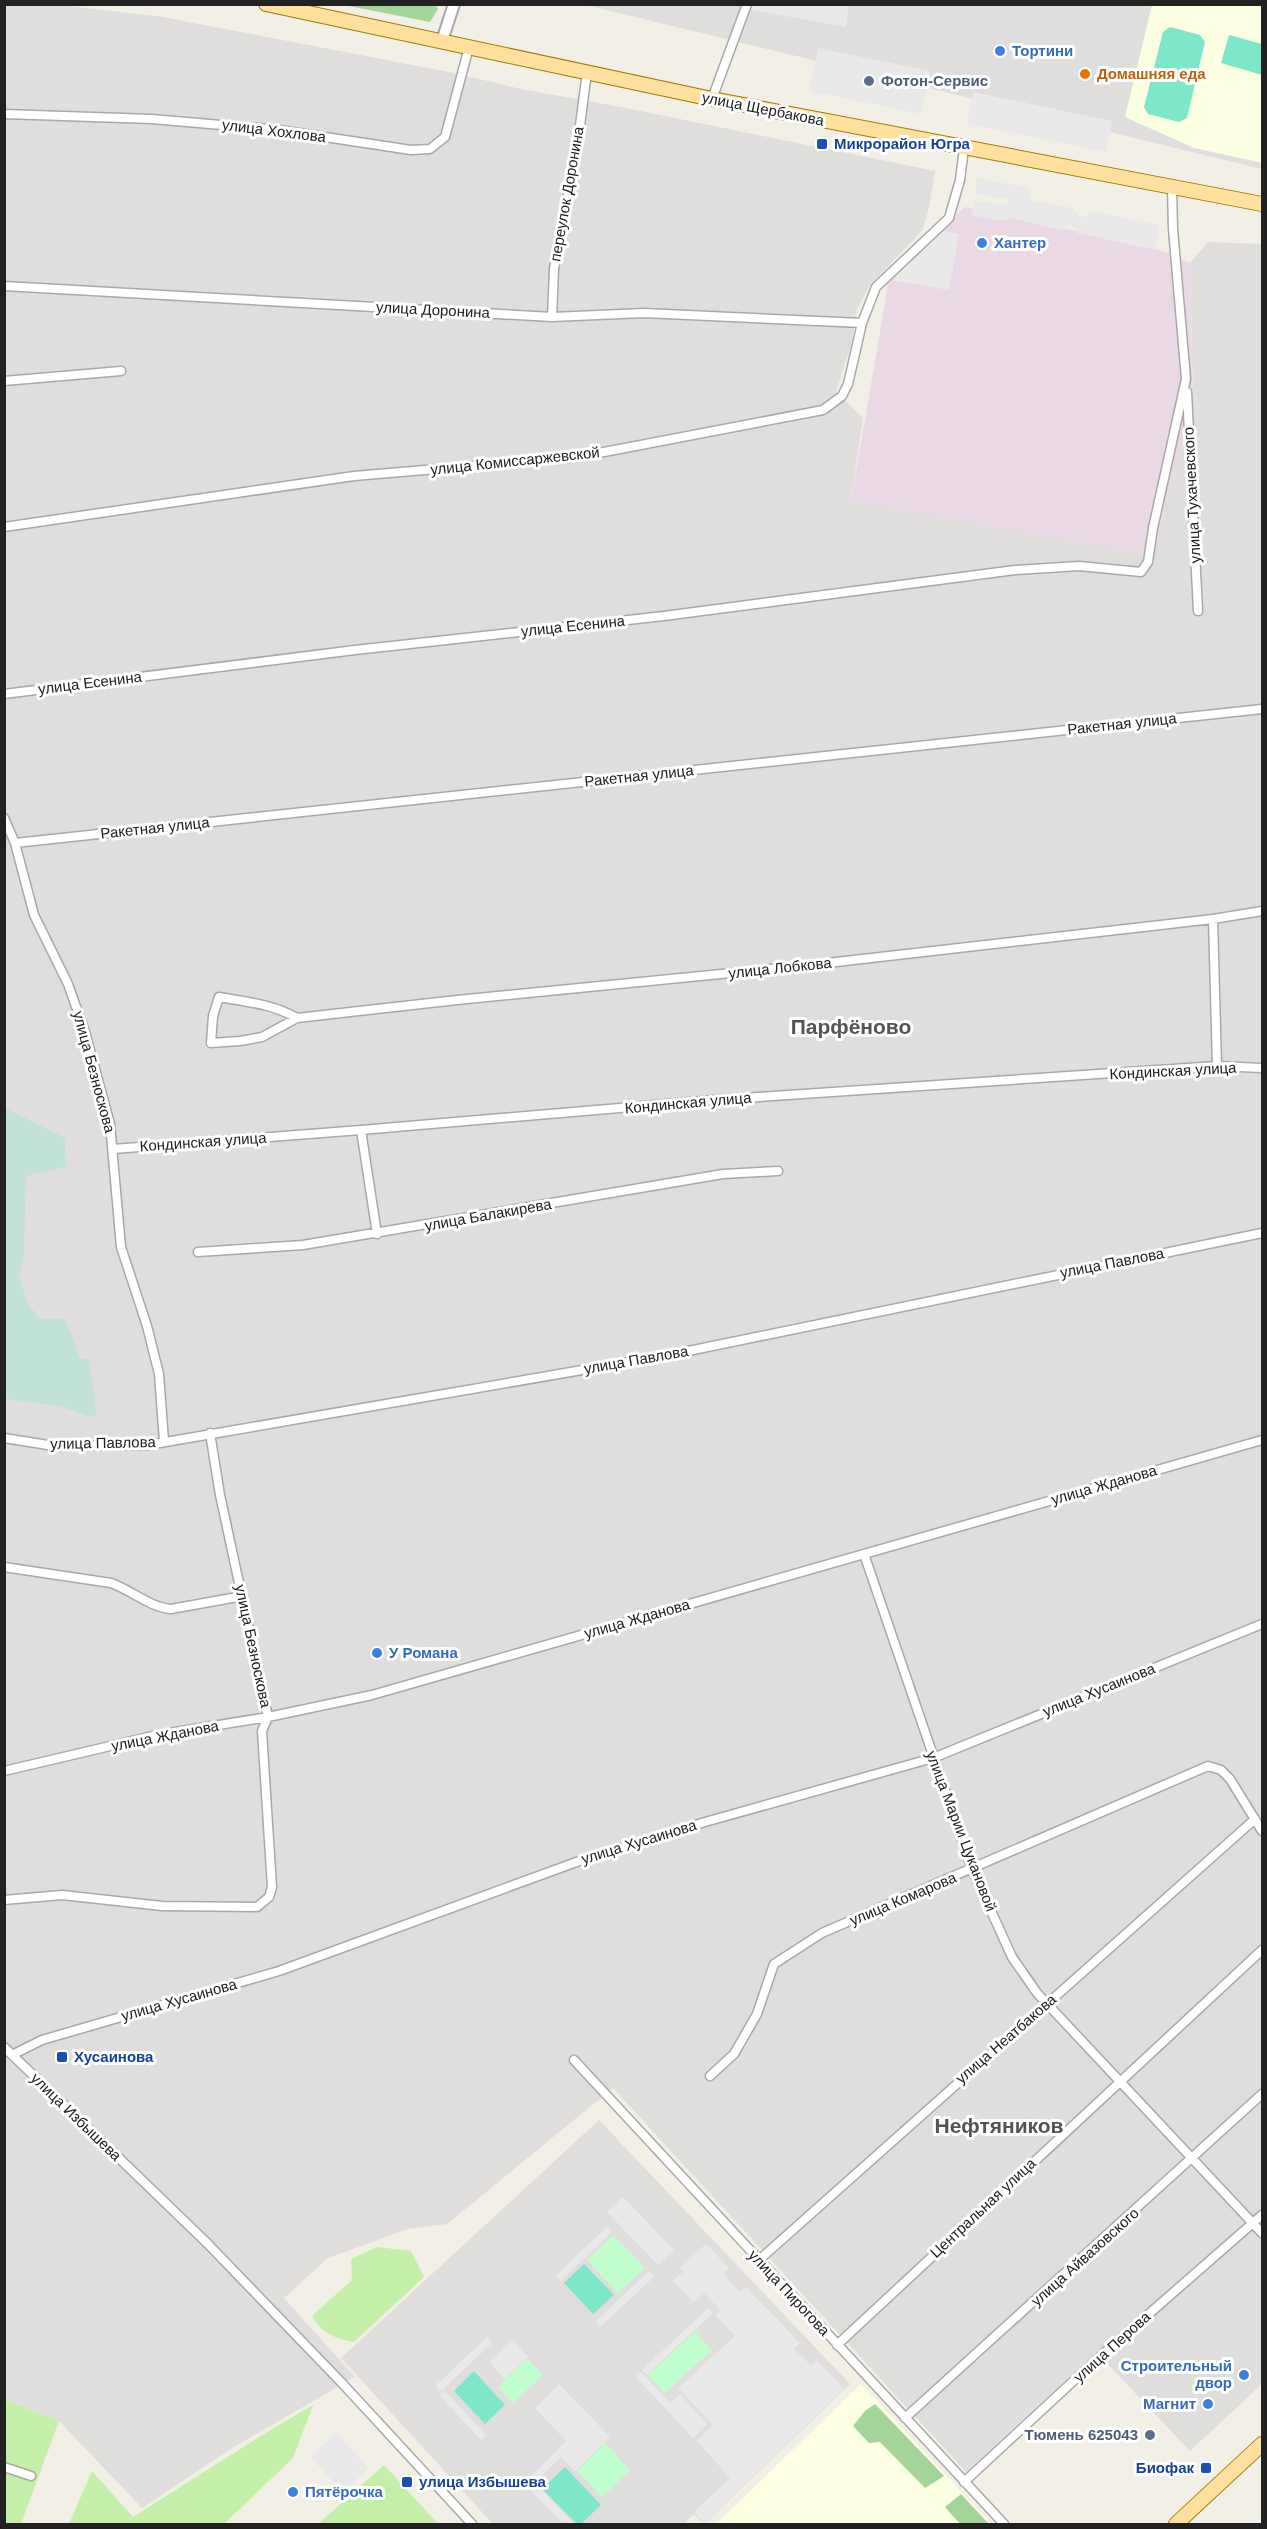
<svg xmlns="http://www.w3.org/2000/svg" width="1267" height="2529" font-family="Arial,sans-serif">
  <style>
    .residential { fill: #dfdedd }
    .industrial { fill: #ebd8e5 }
    .education { fill: #fcffe2 }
    .grass { fill: #c3efa9 }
    .forest { fill: #a3d498 }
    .wetland { fill: #c2e1d6 }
    .park { fill: #c1fecd }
    .pitch { fill: #7ee7ca }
    .parking { fill: #e9e9e9 }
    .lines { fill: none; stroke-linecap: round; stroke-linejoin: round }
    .minor-casing { stroke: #a8a8a8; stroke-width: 11 }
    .tertiary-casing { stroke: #a8a8a8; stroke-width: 14 }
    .primary-casing { stroke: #9d7b00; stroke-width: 16 }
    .minor { stroke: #fff; stroke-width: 8 }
    .tertiary { stroke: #fff; stroke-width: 10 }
    .primary { stroke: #ffe09e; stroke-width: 14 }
    .shop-dot { fill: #3f7fe0; stroke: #fff; stroke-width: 2 }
    .food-dot { fill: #e8710a; stroke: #fff; stroke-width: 2 }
    .service-dot { fill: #5c6f8a; stroke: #fff; stroke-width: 2 }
    .transit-dot { fill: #1a4fb4; stroke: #fff; stroke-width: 2 }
    .labels { text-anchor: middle; stroke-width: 6; stroke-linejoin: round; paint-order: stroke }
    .shop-label { font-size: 15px; font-weight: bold; fill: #366cbe; stroke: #fff; text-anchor: start }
    .food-label { font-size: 15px; font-weight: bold; fill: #c56008; stroke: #fff; text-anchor: start }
    .service-label { font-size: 15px; font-weight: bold; fill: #4e5e75; stroke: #fff; text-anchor: start }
    .street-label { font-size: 15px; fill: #212121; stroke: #fff }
    .transit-label { font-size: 15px; font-weight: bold; fill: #164399; stroke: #fff; text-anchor: start }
    .district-label { font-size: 21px; font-weight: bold; fill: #545454; stroke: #fff }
  </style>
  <rect width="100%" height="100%" fill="#f2efe6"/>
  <path class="residential" d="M4,5H62L163,17L454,73L521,89L621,107L935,171L929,208L922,231L869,286L857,310L852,342L836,392L863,418L851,501L1193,393L1190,263L1208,242L1262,244V2384L1190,2451L1096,2352L966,2472L613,2088L447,2224L408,2229L328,2258L284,2298L355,2377L232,2448L142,2508L59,2421L5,2399Z
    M586,5H1262V169Z
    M599,2120L850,2384L704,2524L694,2514L683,2524H493L341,2358Z"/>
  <path class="industrial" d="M965,207L1157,249L1190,263L1193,393L1154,556L851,501L889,279Z"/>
  <path class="education" d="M1152,5H1262V163L1194,148L1125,117Z
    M861,2384L991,2524H716Z"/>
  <path class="grass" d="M377,2247L411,2251L424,2277L354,2342C334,2338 323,2334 312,2316L352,2280L351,2259Z
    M4,2399L59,2421L21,2524H5Z
    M313,2405L293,2458L224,2524H69L92,2471L133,2517L259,2437Z
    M384,2465L438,2524H318Z"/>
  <path class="forest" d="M436,5L438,9L430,22L344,5Z
    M875,2404L944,2476L925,2488L880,2442L869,2443L853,2426L865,2411Z
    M961,2494L989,2524H960L945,2507Z"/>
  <path class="wetland" d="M4,1107L65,1138L66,1167L26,1176L24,1256L19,1276L27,1302L40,1319H64L71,1332L80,1359H89L97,1415L88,1416L60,1406L5,1399Z"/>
  <path class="park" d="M613,2235L645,2268L618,2293L587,2260Z
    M695,2332L712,2350L665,2393L648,2375Z
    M527,2359L543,2375L513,2403L498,2387Z
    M605,2443L630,2470L602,2497L577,2471Z"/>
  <path class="pitch" d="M1170,27L1200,35L1205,42L1187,118L1179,122L1148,114L1144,107L1163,32Z
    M1229,35L1262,44V75L1221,63Z
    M584,2264L614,2295L593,2314L564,2283Z
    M474,2371L505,2405L485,2424L454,2391Z
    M565,2467L601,2505L581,2524H577L542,2489Z"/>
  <path class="parking" d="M753,4H837L849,7L846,27L752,10Z
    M818,48L930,71L921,114L809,91Z
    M973,92L1112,121L1106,152L967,124Z
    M977,178L1031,188L1029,200L1073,208L1081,218L1092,211L1159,225L1156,250L1077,233L1070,223L1062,230L1009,218L1004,221L971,215L974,201L1007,205L1008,199L975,194Z
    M942,231L959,234L949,290L890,280Z
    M623,2197L674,2250L658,2265L607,2212Z
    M607,2227L612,2232L561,2281L556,2275Z
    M706,2244L729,2268L723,2274L740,2292L746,2287L800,2343L794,2349L811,2365L817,2360L844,2389L704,2523L694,2512L730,2478L697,2441L713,2425L678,2388L735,2336L715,2315L720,2310L704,2293L694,2302L673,2281L684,2271L680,2267Z
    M649,2271L654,2277L600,2327L595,2322Z
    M708,2308L713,2313L647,2375L642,2370Z
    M487,2337L492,2343L440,2392L435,2386Z
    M513,2340L528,2357L505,2379L489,2362Z
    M641,2372L670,2403L680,2394L707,2424L693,2438L636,2377Z
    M559,2384L610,2437L575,2471L561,2457L536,2481L531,2476L566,2441L535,2408Z
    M444,2390L486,2435L481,2440L439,2395Z
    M336,2433L369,2468L343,2492L310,2457Z
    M532,2479L574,2524H563L526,2485Z"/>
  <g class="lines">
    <g class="minor-casing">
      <path id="minor" d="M712,99L747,4
        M4,114L152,119L279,130L411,150L430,149L445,137L469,47
        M4,286L552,317L644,313L862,323
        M552,317L554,269L577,148L587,72
        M4,381L121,371
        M1187,392L1198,611
        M4,527L354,476L578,457L823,410L842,396L848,384L862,323L876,287L949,218L960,180L964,148
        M4,694L355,650L664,616L1015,570L1079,566L1141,572L1148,562L1153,528L1186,379L1173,229L1172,186
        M4,818L15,843L34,915L68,984L85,1032L110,1124L121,1247L147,1326L159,1374L164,1441
        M15,843L1262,709
        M1213,919L1217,1066
        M297,1018C273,1004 247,1002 219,997L213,1016L211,1043L240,1041L262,1037L297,1018L457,1000L801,966L1213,919L1262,911
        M361,1130L377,1234
        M113,1149L361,1130L714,1100L1217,1066L1262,1068
        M198,1252L303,1245L723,1174L778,1171
        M4,1438L54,1446L148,1445L669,1355L1262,1233
        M864,1554L972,1869L1012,1957L1037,1993L1262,2233
        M4,1567L111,1583C131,1590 149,1607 171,1609L243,1596
        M4,1771L157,1735L268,1717L372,1695L1262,1440
        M4,1900L62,1895L162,1906L257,1907L269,1897L272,1887L262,1731L268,1717L220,1495L210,1433
        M4,2047L207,2243L341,2382L472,2524
        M12,2055L42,2040L279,1971L582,1860L705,1822L933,1758L1262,1624
        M574,2060L1004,2524
        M710,2076L734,2054L757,2014L774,1964L822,1933L1208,1766L1221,1770L1230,1779L1262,1831
        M759,2260L1255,1819
        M837,2345L1262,1950
        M905,2418L1262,2094
        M4,2467L31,2476
        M964,2482L1095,2361L1262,2215"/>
    </g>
    <g class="tertiary-casing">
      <path id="tertiary" d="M442,41L454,4"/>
    </g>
    <g class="primary-casing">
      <path id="primary" d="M266,4L712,99L1262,204
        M1176,2524L1262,2444"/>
    </g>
    <use href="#minor" class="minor"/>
    <use href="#tertiary" class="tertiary"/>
    <use href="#primary" class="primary"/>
  </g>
  <g class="shop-dot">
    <circle cx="1000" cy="51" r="6"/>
    <circle cx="982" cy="243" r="6"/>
    <circle cx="377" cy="1653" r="6"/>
    <circle cx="1244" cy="2375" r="6"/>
    <circle cx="1208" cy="2404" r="6"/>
    <circle cx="293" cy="2492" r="6"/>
  </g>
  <circle class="food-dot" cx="1085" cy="74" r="6"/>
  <g class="service-dot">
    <circle cx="869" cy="81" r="6"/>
    <circle cx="1150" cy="2435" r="6"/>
  </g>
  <g class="transit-dot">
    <rect x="816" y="138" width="12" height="12" rx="3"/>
    <rect x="56" y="2051" width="12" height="12" rx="3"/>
    <rect x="1200" y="2462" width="12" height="12" rx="3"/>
    <rect x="401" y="2476" width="12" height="12" rx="3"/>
  </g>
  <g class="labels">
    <g class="shop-label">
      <text x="1012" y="56">Тортини</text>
      <text x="994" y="248">Хантер</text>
      <text x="389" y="1658">У Романа</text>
      <text x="1232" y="2371" text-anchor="end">Строительный<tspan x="1232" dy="17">двор</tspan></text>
      <text x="1196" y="2409" text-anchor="end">Магнит</text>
      <text x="305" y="2497">Пятёрочка</text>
    </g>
    <g class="food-label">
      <text x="1097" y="79">Домашняя еда</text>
    </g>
    <g class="service-label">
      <text x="881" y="86">Фотон-Сервис</text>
      <text x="1138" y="2440" text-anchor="end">Тюмень 625043</text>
    </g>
    <g class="street-label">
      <text transform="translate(763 109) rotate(11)" y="5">улица Щербакова</text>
      <text transform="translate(274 131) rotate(7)" y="5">улица Хохлова</text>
      <text transform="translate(567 194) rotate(-80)" y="5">переулок Доронина</text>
      <text transform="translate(433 310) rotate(3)" y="5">улица Доронина</text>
      <text transform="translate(515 461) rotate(-6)" y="5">улица Комиссаржевской</text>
      <text transform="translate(1192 495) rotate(-93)" y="5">улица Тухачевского</text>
      <text transform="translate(573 626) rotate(-6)" y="5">улица Есенина</text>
      <text transform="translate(90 683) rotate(-7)" y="5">улица Есенина</text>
      <text transform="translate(1122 724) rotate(-6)" y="5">Ракетная улица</text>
      <text transform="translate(639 776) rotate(-6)" y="5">Ракетная улица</text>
      <text transform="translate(155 828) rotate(-6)" y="5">Ракетная улица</text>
      <text transform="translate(780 968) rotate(-6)" y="5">улица Лобкова</text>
      <text transform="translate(1173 1071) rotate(-3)" y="5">Кондинская улица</text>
      <text transform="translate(94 1072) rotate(75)" y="5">улица Безноскова</text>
      <text transform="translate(688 1103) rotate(-5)" y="5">Кондинская улица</text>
      <text transform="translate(203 1142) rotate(-4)" y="5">Кондинская улица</text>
      <text transform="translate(488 1215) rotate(-10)" y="5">улица Балакирева</text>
      <text transform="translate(1112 1263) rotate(-11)" y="5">улица Павлова</text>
      <text transform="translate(636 1360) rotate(-10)" y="5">улица Павлова</text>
      <text transform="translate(103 1443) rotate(-1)" y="5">улица Павлова</text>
      <text transform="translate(1104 1485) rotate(-16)" y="5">улица Жданова</text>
      <text transform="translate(637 1619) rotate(-16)" y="5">улица Жданова</text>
      <text transform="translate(253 1646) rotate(78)" y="5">улица Безноскова</text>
      <text transform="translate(1099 1690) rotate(-22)" y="5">улица Хусаинова</text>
      <text transform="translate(165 1736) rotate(-11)" y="5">улица Жданова</text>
      <text transform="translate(961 1831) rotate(69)" y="5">улица Марии Цукановой</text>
      <text transform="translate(639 1842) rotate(-17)" y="5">улица Хусаинова</text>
      <text transform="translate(903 1899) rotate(-23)" y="5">улица Комарова</text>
      <text transform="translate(179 2000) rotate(-16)" y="5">улица Хусаинова</text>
      <text transform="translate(1006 2039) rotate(-41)" y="5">улица Неатбакова</text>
      <text transform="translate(76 2117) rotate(44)" y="5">улица Избышева</text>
      <text transform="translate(983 2208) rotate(-43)" y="5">Центральная улица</text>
      <text transform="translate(1085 2257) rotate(-42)" y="5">улица Айвазовского</text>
      <text transform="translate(789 2293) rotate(47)" y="5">улица Пирогова</text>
      <text transform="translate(1112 2347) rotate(-42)" y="5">улица Перова</text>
    </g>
    <g class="transit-label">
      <text x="834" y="149">Микрорайон Югра</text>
      <text x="74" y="2062">Хусаинова</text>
      <text x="1194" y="2473" text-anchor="end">Биофак</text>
      <text x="419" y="2487">улица Избышева</text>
    </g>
    <g class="district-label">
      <text x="851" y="1034">Парфёново</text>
      <text x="999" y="2133">Нефтяников</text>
    </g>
  </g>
  <rect width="1267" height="2529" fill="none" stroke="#212121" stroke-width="12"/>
</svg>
